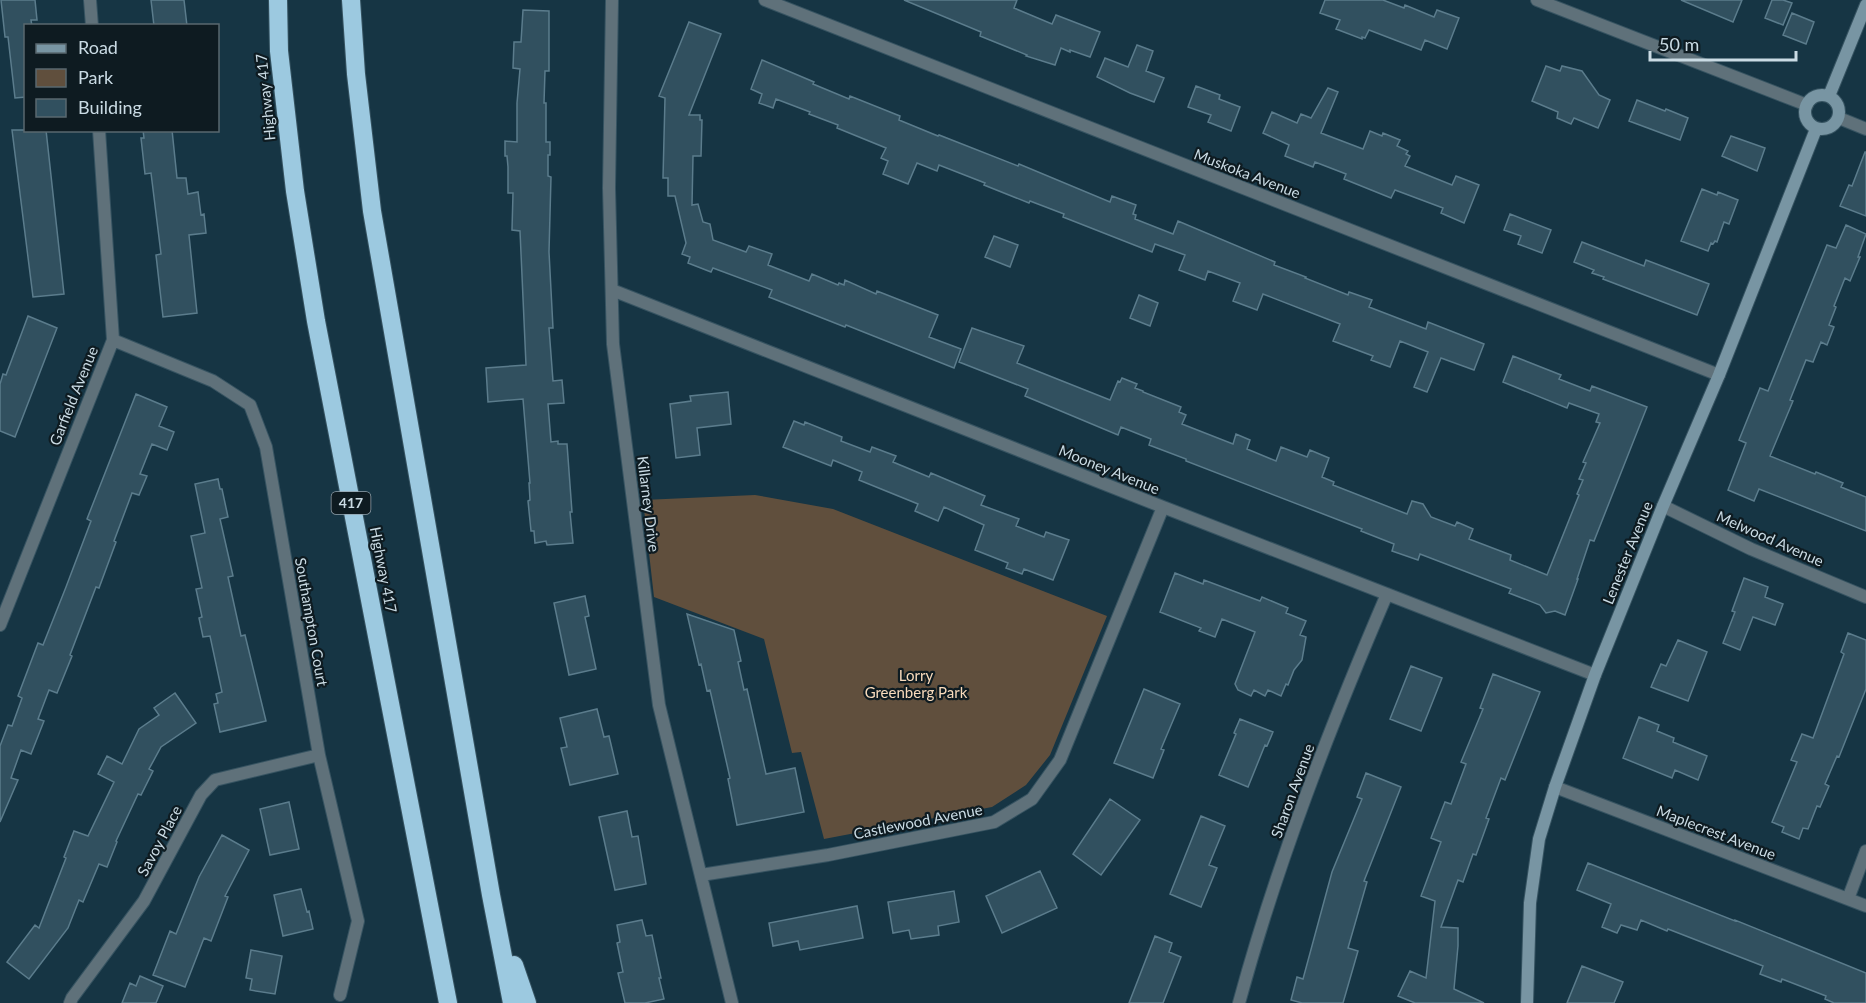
<svg xmlns="http://www.w3.org/2000/svg" width="1866" height="1003" font-family="Lato,sans-serif">
  <style>
    .green { fill: #604f3d }
    .building { fill: #31505f; stroke: #5b7c8c; stroke-width: 1.5 }
    .lines { fill: none; stroke-linecap: round; stroke-linejoin: round }
    .street-casing { stroke: #365361; stroke-width: 14 }
    .secondary-casing { stroke: #365361; stroke-width: 14 }
    .highway-casing { stroke: #365361; stroke-width: 20 }
    .street { stroke: #5f717a; stroke-width: 12 }
    .secondary { stroke: #7895a3; stroke-width: 12 }
    .highway { stroke: #9cc9e0; stroke-width: 18 }
    .labels { text-anchor: middle; stroke-width: 4.5; stroke-linejoin: round; paint-order: stroke }
    .shield { fill: #0e1b21; stroke: #92a1aa; stroke-width: 1.5 }
    .shield-label { font-size: 14px; font-weight: bold; fill: #cadbe4 }
    .street-label { font-size: 15px; fill: #cadbe4; stroke: #0e1b21 }
    .park-label { font-size: 15px; fill: #f9dbbc; stroke: #0e1b21 }
  </style>
  <rect width="100%" height="100%" fill="#163544"/>
  <path class="green" d="M755,495L833,509L1107,616L1050,755L1026,785L992,807L824,839L801,752L792,753L764,639L654,597L643,500Z"/>
  <path class="building" d="M1,0H35L37,20H31L32,26H26V97L15,98L8,37H5Z
    M151,0H184L187,26H154Z
    M904,0H1017L1014,8L1052,24L1056,15L1100,32L1090,57L1070,50V52L1061,48L1055,65L1026,56L1027,55L980,36L981,32Z
    M1325,0H1383L1404,8L1405,5L1434,17L1437,10L1459,18L1447,49L1425,40L1421,50L1369,30L1365,38L1362,37V39L1336,29L1340,20L1320,13Z
    M1681,0H1742L1733,22Z
    M1772,0H1783L1792,3L1783,25L1765,18Z
    M523,10L549,11V71H545L544,103H546V142H550V155H548V176L551,177L549,252L553,328H549L553,381L562,380L564,403L548,404L551,442L558,441V444H567L572,512H570L573,543L547,545L546,541L535,543L534,531H531L528,501L530,500L529,483H530L523,399L488,402L486,368L526,365L520,231L512,230L513,193H508V167L507,156H505V141L517,142V103L520,69L513,68L514,42H521Z
    M1792,13L1814,22L1806,44L1783,35Z
    M689,22L721,34L689,115H700V120H702L701,156H693L692,205L698,204L703,222L710,224L713,240L746,252L749,246L772,254L768,265L809,281L812,274L838,285L839,283L844,285L845,280L876,294L877,291L938,315L929,337L961,349L954,368L846,325L845,327L769,297L772,290L713,268L711,272L688,263L690,257L682,254L686,243L675,196H668V178H663L665,98L659,96Z
    M1137,45L1153,51L1146,71L1164,78L1154,102L1130,93L1097,77L1105,58L1128,67Z
    M762,60L814,82L813,84L849,99L850,96L900,116L899,120L938,136L939,135L1018,166L1019,164L1110,202L1112,196L1136,205L1133,214L1136,215L1135,219L1173,234L1178,221L1275,262L1274,265L1306,277L1305,278L1348,295L1349,292L1372,300L1369,307L1426,329L1428,322L1484,344L1474,370L1441,358L1427,392L1414,387L1428,352L1400,341L1390,367L1371,360L1373,356L1333,341L1340,324L1263,294L1257,310L1233,301L1240,283L1208,271L1205,280L1179,270L1185,255L1155,244L1152,252L1063,217L1064,214L1030,201L1029,203L984,185L985,183L939,165L937,171L917,163L908,184L883,174L888,161L881,158L886,148L837,128L838,125L809,114L810,112L776,99L773,108L759,103L762,94L751,89Z
    M1546,66L1560,71L1562,66L1582,71L1599,95L1610,100L1598,128L1574,118L1571,124L1557,118L1558,112L1532,101Z
    M1196,86L1220,95L1219,99L1240,107L1231,131L1208,122L1211,115L1188,107Z
    M1328,88L1338,92L1321,133L1363,149L1370,131L1382,136L1383,133L1400,140L1397,146L1408,151L1406,154L1410,156L1405,166L1452,185L1456,176L1479,185L1464,223L1441,213L1443,208L1395,190L1391,198L1344,179L1346,174L1315,162L1313,167L1285,156L1289,145L1263,133L1272,112L1297,123L1301,114L1311,118Z
    M1637,100L1665,111L1666,109L1688,118L1680,140L1629,121Z
    M12,130H46L64,294L33,297Z
    M143,130H172L177,178H186L188,194L198,192L201,215L204,214L206,233L189,235L197,313L163,317L156,255L161,254L151,173L145,174L141,138H144Z
    M1731,136L1765,148L1757,171L1722,156Z
    M1865,152H1866V216L1840,206L1849,185L1852,186Z
    M1702,189L1717,195L1718,192L1738,200L1729,224L1724,222L1717,242L1715,241L1713,244L1711,243L1708,251L1681,241Z
    M1510,214L1551,230L1542,253L1518,244L1521,236L1504,230Z
    M1846,225L1866,234L1858,257H1860L1850,281L1845,278L1834,306L1836,307L1829,325L1834,327L1827,345L1821,342L1813,362L1806,360L1790,400L1793,401L1770,456L1815,474L1816,472L1843,483L1841,487L1866,497V531L1759,489L1754,501L1728,490L1746,443L1739,440L1760,388L1768,391L1827,245L1836,248Z
    M994,236L1018,245L1010,267L985,257Z
    M1582,242L1644,266L1646,260L1709,284L1697,315L1603,279L1604,277L1592,273L1594,270L1574,262Z
    M1139,295L1158,303L1150,326L1130,318Z
    M28,316L57,328L15,437L0,431V384L3,374L6,375Z
    M972,328L1024,346L1017,363L1110,400L1118,381L1120,382L1122,378L1137,384L1135,388L1143,391V392L1181,407L1179,412L1186,415L1182,424L1233,444L1236,434L1250,440L1247,449L1276,461L1281,447L1307,457L1310,450L1329,458L1322,477L1334,482L1333,485L1407,514L1412,501L1423,504L1431,517L1455,526L1457,522L1473,529L1469,539L1511,555L1510,560L1547,575L1579,495L1577,494L1583,480L1579,479L1586,463L1583,462L1600,423L1596,422L1599,414L1569,403L1567,408L1503,382L1513,356L1561,375L1559,379L1590,391L1592,386L1647,407L1594,541L1590,540L1577,579H1578L1565,615L1555,611L1546,613L1540,605L1509,593L1511,589L1420,554L1418,560L1392,551L1394,544L1361,531L1362,529L1186,461V459L1149,445L1151,439L1121,427L1118,435L1025,396L1028,389L959,362Z
    M728,392L731,424L697,428L700,455L676,458L670,404L691,401L690,396Z
    M136,394L167,407L159,426L174,432L167,450L152,444L140,474L147,476L139,495L132,493L114,541L116,542L99,588L96,587L70,655L72,656L57,693L49,690L38,719L44,721L31,754L21,750L11,778L18,780L0,822V746L8,725L12,726L22,698L18,696L38,643L43,645L66,587L91,521L87,519Z
    M794,421L804,425L805,422L842,437L841,441L870,452L872,447L896,456L893,462L929,477L931,473L985,496L981,505L1019,519L1016,526L1044,537L1046,532L1069,540L1053,580L1024,569L1022,574L1006,568L1008,563L975,550L984,525L944,507L938,521L915,511L918,504L859,480L862,472L833,460L831,466L783,447Z
    M218,479L220,489H222L228,517L220,519L233,576L228,577L241,636L245,635L266,721L220,732L214,704L218,703L216,694L222,692L210,636L203,637L199,618L202,617L196,589L202,588L191,536L205,533L195,484Z
    M1175,573L1203,584L1204,580L1260,601L1262,597L1288,608L1286,613L1306,621L1300,635L1306,637L1302,660L1294,670L1288,685L1286,684L1281,696L1268,690L1265,696L1254,690L1251,696L1238,690L1235,684L1255,632L1222,619L1215,637L1199,631L1201,628L1160,612Z
    M1744,578L1768,587L1765,597L1783,604L1775,625L1753,617L1740,650L1723,643L1735,612L1732,611Z
    M585,596L589,616L585,617L596,669L569,675L554,603Z
    M687,614L734,630L741,661L738,662L744,690L747,689L766,774L795,768L804,812L737,825L728,779L730,778L710,690L707,691L701,664L699,665Z
    M1848,633L1866,640V689L1839,757L1837,756L1825,784L1829,786L1820,807L1817,806L1808,829L1803,828L1799,839L1782,832L1784,827L1772,822L1797,762L1791,760L1802,734L1813,738L1844,654L1841,652Z
    M1678,640L1707,652L1688,701L1651,687L1661,664L1666,666Z
    M1411,666L1442,678L1421,731L1390,719Z
    M1493,674L1540,692L1505,780L1501,778L1486,818L1489,819L1476,855L1473,854L1463,882L1458,880L1441,927L1458,928V946L1454,989L1484,1003H1415L1398,996L1410,971L1426,978L1435,901L1421,896L1441,842L1431,838L1445,802L1451,804L1466,764L1461,762L1483,709L1480,708Z
    M1144,689L1180,704L1161,749L1164,750L1153,778L1114,763Z
    M175,693L196,723L161,747L149,769L153,771L141,795L138,794L116,841L117,842L107,867L99,864L83,902L79,900L68,928L29,979L7,962L35,925L39,928L66,858L64,857L74,831L88,836L114,782L98,774L107,756L122,764L139,729L159,715L154,708Z
    M597,709L604,737L609,736L618,774L570,785L561,748L567,747L560,718Z
    M1639,717L1659,725L1657,731L1674,738L1673,742L1707,756L1698,780L1675,770L1672,778L1623,758Z
    M1240,719L1273,732L1267,746L1265,745L1248,787L1219,775L1236,734L1234,733Z
    M1366,773L1401,787L1364,881L1367,882L1348,948L1358,951L1343,1003H1302L1291,1000L1297,977L1303,979L1332,872L1362,799L1357,797Z
    M1110,799L1140,820L1101,875L1073,854Z
    M289,802L299,849L270,855L260,809Z
    M627,811L632,837L638,836L646,884L615,890L599,817Z
    M1201,816L1225,826L1209,865L1217,868L1201,907L1170,894Z
    M222,835L249,850L225,896L228,897L211,941L204,938L185,987L153,975L170,931L176,934L199,877Z
    M1588,863L1735,921V920L1866,973V1003H1834L1825,999L1826,996L1782,979L1781,982L1760,974L1763,966L1668,929L1667,931L1641,920L1637,930L1621,925L1617,933L1602,927L1611,904L1577,890Z
    M1040,871L1057,908L1002,933L986,896Z
    M301,889L307,912L309,911L313,929L283,936L274,895Z
    M954,891L959,922L938,926L939,935L911,939L909,930L893,933L888,902Z
    M857,906L863,938L800,950L798,941L773,946L769,923Z
    M642,920L646,936L652,935L661,978H659L664,999L645,1003H625L618,973L623,972L617,943L620,942L617,925Z
    M1155,936L1172,943L1169,952L1181,957L1163,1003H1129Z
    M251,950L282,956L275,994L250,990L252,979L246,978Z
    M1582,966L1623,982L1614,1003H1567Z
    M140,976L163,986L156,1003H122L130,983L136,986Z"/>
  <g class="lines">
    <g class="street-casing">
      <path id="street" d="M90,0L92,26
        M612,0L609,188L613,344L659,705L732,1003
        M765,0L1719,375
        M1537,0L1807,105
        M1839,118L1866,129
        M612,290L1163,507L1595,675
        M113,340L213,381L250,405L266,447L319,755L358,921L340,995
        M1663,506L1751,549L1866,597
        M0,625L113,340L99,130
        M1555,787L1866,906
        M701,875L828,855L994,822L1032,799L1060,760L1163,507
        M1848,899L1866,851
        M70,1003L72,998L144,901L201,795L215,780L319,755
        M1239,1003C1277,863 1330,727 1387,594"/>
    </g>
    <g class="secondary-casing">
      <path id="secondary" d="M1805 112a17 17 0 1 1 34 0a17 17 0 1 1-34 0Z
        M1829,96L1866,5
        M1527,1003L1530,903L1539,839L1555,787L1595,675L1663,506L1719,375L1816,129"/>
    </g>
    <g class="highway-casing">
      <path id="highway" d="M278,0L279,51L295,191L316,321L448,1003
        M351,0L356,74L372,211L491,895L512,1003
        M514,965L527,1003"/>
    </g>
    <use href="#street" class="street"/>
    <use href="#secondary" class="secondary"/>
    <use href="#highway" class="highway"/>
  </g>
  <g class="labels">
    <rect class="shield" x="331.5" y="492" width="39" height="22" rx="4.5"/>
    <g class="shield-label">
      <text x="351" y="508">417</text>
    </g>
    <g class="street-label">
      <text transform="translate(266 97) rotate(-96)" y="5">Highway 417</text>
      <text transform="translate(1247 174) rotate(21)" y="5">Muskoka Avenue</text>
      <text transform="translate(74 396) rotate(-68)" y="5">Garfield Avenue</text>
      <text transform="translate(1109 470) rotate(22)" y="5">Mooney Avenue</text>
      <text transform="translate(648 504) rotate(83)" y="5">Killarney Drive</text>
      <text transform="translate(1770 539) rotate(24)" y="5">Melwood Avenue</text>
      <text transform="translate(1628 553) rotate(-68)" y="5">Lenester Avenue</text>
      <text transform="translate(383 570) rotate(79)" y="5">Highway 417</text>
      <text transform="translate(311 622) rotate(80)" y="5">Southampton Court</text>
      <text transform="translate(1293 791) rotate(-70)" y="5">Sharon Avenue</text>
      <text transform="translate(918 822) rotate(-11)" y="5">Castlewood Avenue</text>
      <text transform="translate(1716 833) rotate(21)" y="5">Maplecrest Avenue</text>
      <text transform="translate(160 841) rotate(-62)" y="5">Savoy Place</text>
    </g>
    <g class="park-label">
      <text x="916" y="681">Lorry<tspan x="916" dy="17">Greenberg Park</tspan></text>
    </g>
  </g>
  <rect x="24" y="24" width="195" height="108" fill="#0e1b21" stroke="#59686f" stroke-width="1.5"/>
  <rect x="36" y="44" width="30" height="9" fill="#7895a3" stroke="#59686f" stroke-width="1.5"/>
  <text x="78" y="54" font-size="18" fill="#cadbe4">Road</text>
  <rect x="36" y="69" width="30" height="18" fill="#604f3d" stroke="#59686f" stroke-width="1.5"/>
  <text x="78" y="84" font-size="18" fill="#cadbe4">Park</text>
  <rect x="36" y="99" width="30" height="18" fill="#31505f" stroke="#59686f" stroke-width="1.5"/>
  <text x="78" y="114" font-size="18" fill="#cadbe4">Building</text>
  <path d="M1650 51v9h146v-9" fill="none" stroke="#cadbe4" stroke-width="3"/>
  <text x="1659" y="51" font-size="18" fill="#cadbe4" stroke="#0e1b21" stroke-width="4.5" paint-order="stroke">50 m</text>
</svg>
